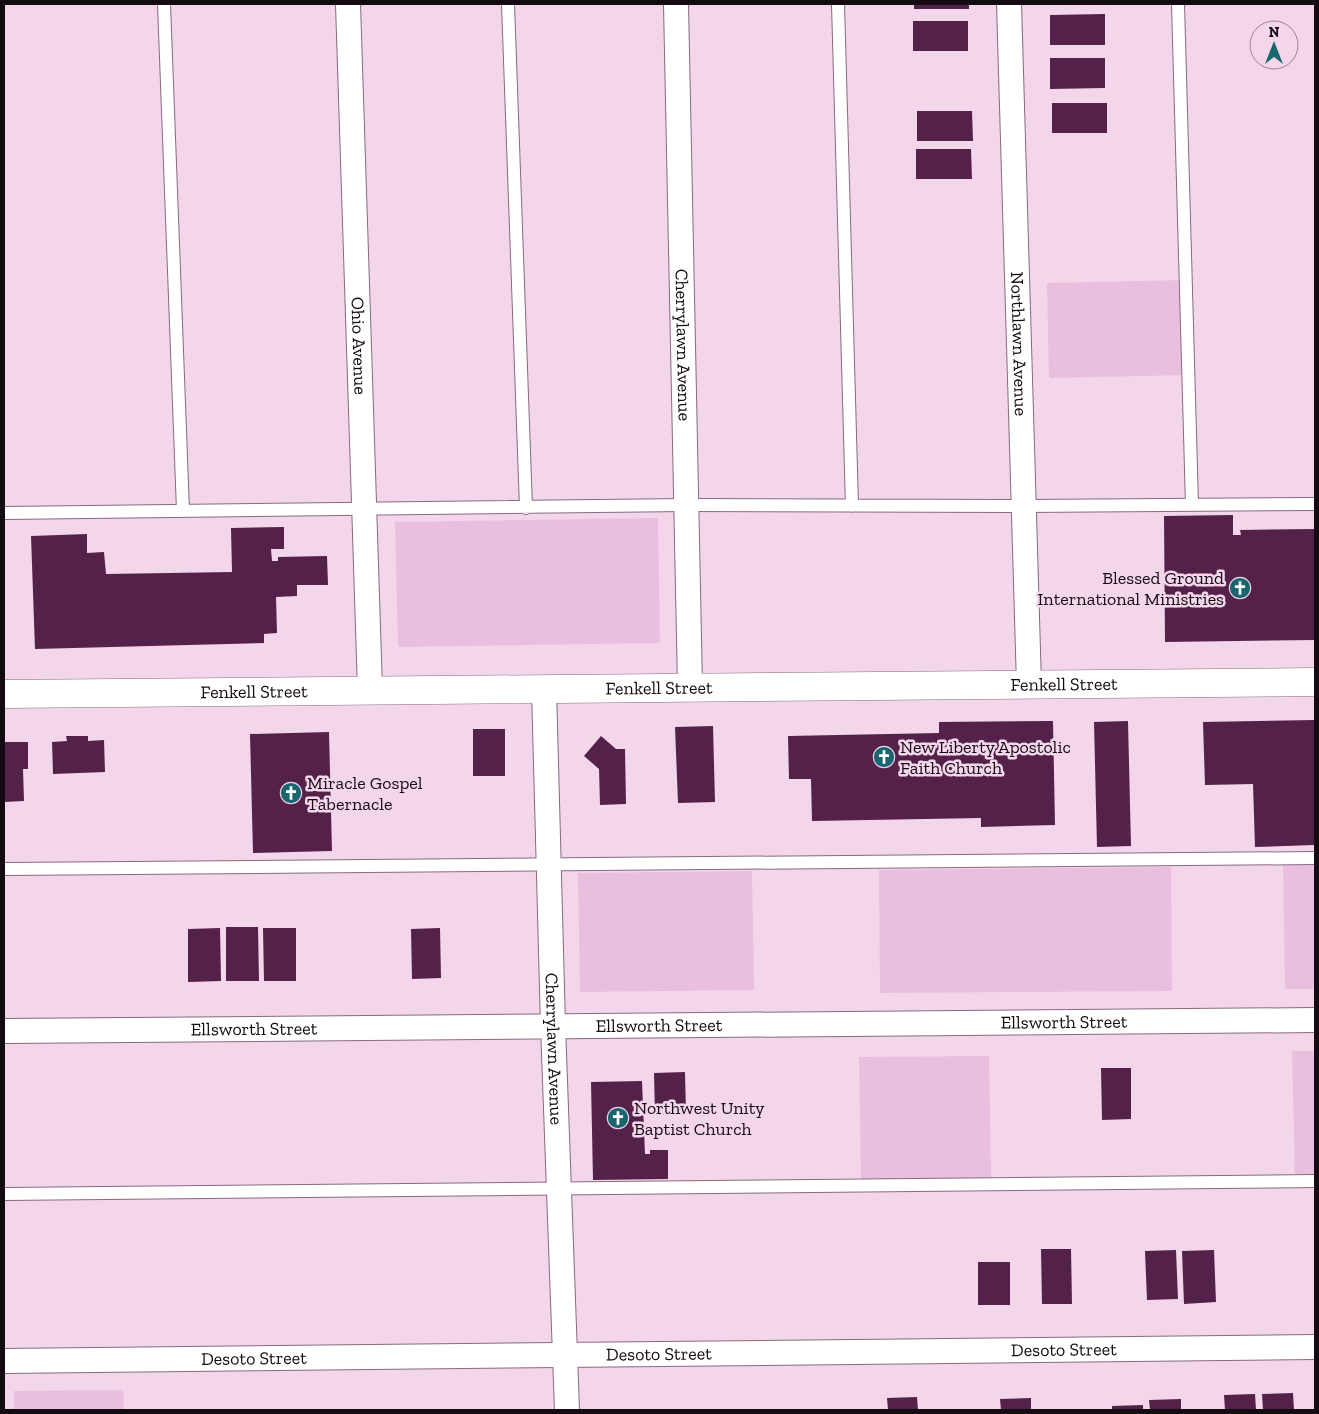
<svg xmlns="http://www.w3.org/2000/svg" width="1319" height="1414" font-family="'Zilla Slab',serif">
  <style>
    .green { fill: #eabede }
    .building { fill: #54214a }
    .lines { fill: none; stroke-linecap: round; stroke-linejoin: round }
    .lane-casing { stroke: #866b7f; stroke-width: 14 }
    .street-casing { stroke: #866b7f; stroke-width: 26 }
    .secondary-casing { stroke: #866b7f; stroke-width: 29 }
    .lane { stroke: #fff; stroke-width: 12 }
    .street { stroke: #fff; stroke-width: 24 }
    .secondary { stroke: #fff; stroke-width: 28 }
    .labels { text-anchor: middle; stroke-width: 5; stroke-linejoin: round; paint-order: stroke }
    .street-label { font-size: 18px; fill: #140a11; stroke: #f4d6eb }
    .poi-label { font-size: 18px; fill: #140a11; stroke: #f4d6eb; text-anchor: start }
  </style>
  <rect width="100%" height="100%" fill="#f4d6eb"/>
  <path class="green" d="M1186,280L1188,375L1049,378L1047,283Z
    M658,518L660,643L398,647L395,522Z
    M1283,864H1315V989H1285Z
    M1171,867L1172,991L880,993L879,870Z
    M752,871L754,990L580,992L578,873Z
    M1292,1051H1315V1175L1295,1176Z
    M989,1056L991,1178L861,1180L859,1057Z
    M123,1390L124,1410H14V1391Z"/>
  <path class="building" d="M914,4H969V9H914Z
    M1105,14V45H1050V15Z
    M913,21H968V51H913Z
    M1050,58H1105V88L1050,89Z
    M1052,103H1107V133H1052Z
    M917,111H972L973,141H917Z
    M916,149H971L972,179H916Z
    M1233,515V535H1241L1240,530L1315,529V640L1165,642L1164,516Z
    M284,527V549H271L272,561H278V557L327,556L328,585H297V596L276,597L277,633L264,634V643L35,649L31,536L87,534V553L104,552L106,574L232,572L231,528Z
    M1315,720V845L1255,847L1253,784L1205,785L1203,722Z
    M1053,721L1055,825L981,827V818L812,821L811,779H789L788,736L939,733V722Z
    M1128,721L1131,846L1097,847L1094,722Z
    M713,726L715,802L678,803L675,727Z
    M473,729H505V776H473Z
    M329,732L332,851L253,853L250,734Z
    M66,736H88V741L104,740L105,772L53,774L52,742L67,741Z
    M601,736L616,749H625L626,804L600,805L599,769L584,756Z
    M4,742H28V769H23L24,801L4,802Z
    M226,927H258L259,981H226Z
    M220,928L221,981L188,982V929Z
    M263,928H296V981H264Z
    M440,928L441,978L412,979L411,929Z
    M1101,1068H1131V1119L1102,1120Z
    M685,1072L686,1114L655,1115L654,1073Z
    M642,1081L645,1154H650V1150H668V1179L593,1180L591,1082Z
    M1041,1249H1071L1072,1304H1042Z
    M1176,1250L1178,1299L1147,1300L1145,1251Z
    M1214,1250L1216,1302L1184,1304L1182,1251Z
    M978,1262H1010V1305H978Z
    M1293,1393L1294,1410H1263L1262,1394Z
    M1255,1394L1256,1410H1225L1224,1395Z
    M917,1397L918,1410H888L887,1398Z
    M1031,1398V1410H1001L1000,1399Z
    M1181,1399V1410H1150L1149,1400Z
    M1143,1405V1410H1112V1406Z"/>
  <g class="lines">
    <g class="lane-casing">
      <path id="lane" d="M164,4L183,511
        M508,4L526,508
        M838,4L852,506
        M1178,4L1192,505
        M4,513L686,505L1023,506L1315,504
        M4,869L1315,858
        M4,1194L1315,1181"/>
    </g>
    <g class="street-casing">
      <g id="street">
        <path id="s1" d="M348,4L370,690"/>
        <path id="s2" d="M676,4L690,687"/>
        <path id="s3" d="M1009,4L1029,685"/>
        <path id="s4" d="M544,688L553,1026L567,1410"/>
        <path id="s5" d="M4,1031L1315,1020"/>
        <path id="s6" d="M4,1361L1315,1347"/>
      </g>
    </g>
    <g class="secondary-casing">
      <g id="secondary">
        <path id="s7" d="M4,694L1315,682"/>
      </g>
    </g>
    <use href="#lane" class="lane"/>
    <use href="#street" class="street"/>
    <use href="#secondary" class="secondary"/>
  </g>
  <defs>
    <g id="church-disc" transform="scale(1.125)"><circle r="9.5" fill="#1a666f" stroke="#f4d6eb"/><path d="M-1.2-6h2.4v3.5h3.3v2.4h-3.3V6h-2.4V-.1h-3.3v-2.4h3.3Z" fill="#fff"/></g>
  </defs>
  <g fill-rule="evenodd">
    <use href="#church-disc" x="1240" y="588"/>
    <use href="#church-disc" x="884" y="757"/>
    <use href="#church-disc" x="291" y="793"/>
    <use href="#church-disc" x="618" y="1118"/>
  </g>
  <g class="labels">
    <g class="street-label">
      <text dy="6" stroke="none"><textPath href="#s3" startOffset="340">Northlawn Avenue</textPath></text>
      <text dy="6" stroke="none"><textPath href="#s2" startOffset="341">Cherrylawn Avenue</textPath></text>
      <text dy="6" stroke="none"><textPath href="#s1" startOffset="342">Ohio Avenue</textPath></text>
      <text dy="6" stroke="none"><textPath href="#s7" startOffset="1060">Fenkell Street</textPath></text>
      <text dy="6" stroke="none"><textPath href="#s7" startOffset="655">Fenkell Street</textPath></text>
      <text dy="6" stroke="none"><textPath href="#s7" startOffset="250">Fenkell Street</textPath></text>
      <text dy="6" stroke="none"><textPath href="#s5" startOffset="1060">Ellsworth Street</textPath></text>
      <text dy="6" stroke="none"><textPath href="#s5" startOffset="655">Ellsworth Street</textPath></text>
      <text dy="6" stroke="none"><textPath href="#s5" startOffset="250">Ellsworth Street</textPath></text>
      <text dy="6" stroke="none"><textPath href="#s4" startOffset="361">Cherrylawn Avenue</textPath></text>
      <text dy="6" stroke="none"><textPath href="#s6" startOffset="1060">Desoto Street</textPath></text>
      <text dy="6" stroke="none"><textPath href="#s6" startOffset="655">Desoto Street</textPath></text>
      <text dy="6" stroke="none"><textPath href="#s6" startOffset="250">Desoto Street</textPath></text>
    </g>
    <g class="poi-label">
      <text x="1224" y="584" text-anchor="end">Blessed Ground<tspan x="1224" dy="21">International Ministries</tspan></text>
      <text x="900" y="753">New Liberty Apostolic<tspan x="900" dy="21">Faith Church</tspan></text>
      <text x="307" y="789">Miracle Gospel<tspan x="307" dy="21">Tabernacle</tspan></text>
      <text x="634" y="1114">Northwest Unity<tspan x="634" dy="21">Baptist Church</tspan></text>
    </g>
  </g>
  <rect width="1319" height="1414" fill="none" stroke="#140a11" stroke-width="10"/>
  <g transform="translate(1274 45)"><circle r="24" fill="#f4d6eb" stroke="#9a8494"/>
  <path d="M0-4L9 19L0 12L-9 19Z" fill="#1a666f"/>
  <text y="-8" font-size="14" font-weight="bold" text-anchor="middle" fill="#140a11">N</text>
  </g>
</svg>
